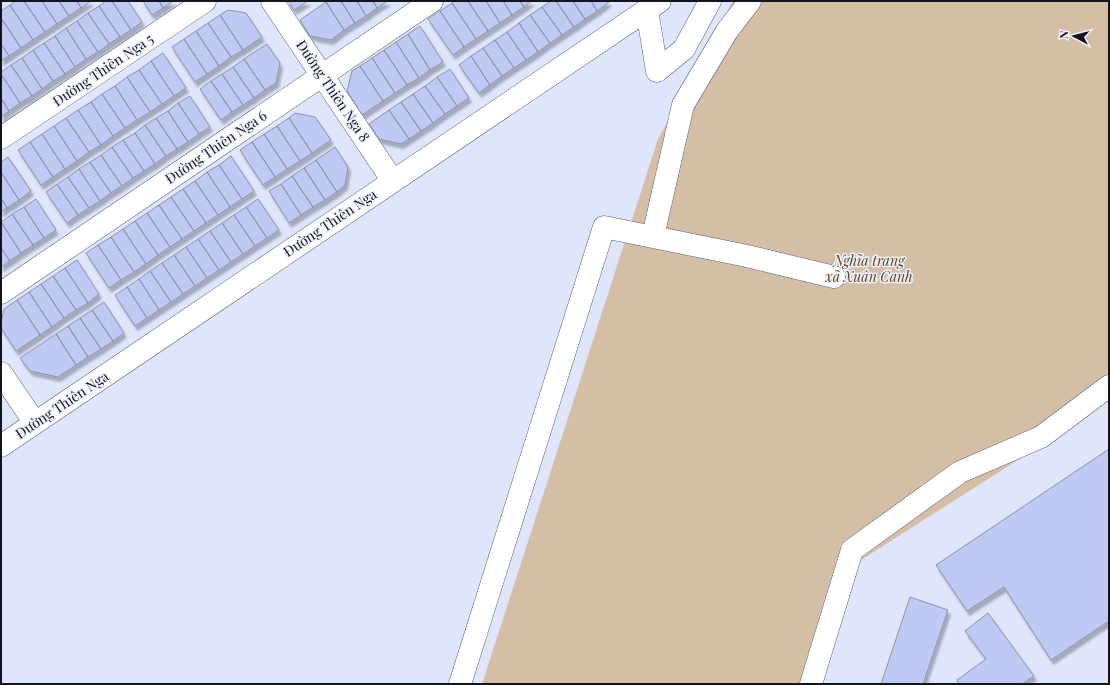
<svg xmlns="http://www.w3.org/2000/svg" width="1110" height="685" font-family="'Playfair Display',serif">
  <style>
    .green { fill: #d5bea6 }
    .building { fill: #becaf4; stroke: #8a91ab; filter: url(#shadow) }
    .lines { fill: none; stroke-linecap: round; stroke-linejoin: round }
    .minor-casing { stroke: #596078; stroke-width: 23 }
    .minor { stroke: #fff; stroke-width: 22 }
    .labels { text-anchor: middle; stroke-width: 3; stroke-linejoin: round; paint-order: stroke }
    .street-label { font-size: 14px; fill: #12141e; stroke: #eff3fe }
    .park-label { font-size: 14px; font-style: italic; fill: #634118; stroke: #eff3fe }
  </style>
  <defs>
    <filter id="shadow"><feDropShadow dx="2.5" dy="4.5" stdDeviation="1" flood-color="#0004"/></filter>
  </defs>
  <rect width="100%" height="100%" fill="#dfe5fb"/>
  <path class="green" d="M733,1H1109V397L1054,437L861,560L822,684H482L658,139Z"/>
  <path class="building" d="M16,1H24L45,32L33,40L10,5Z
    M24,1H42L57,24L45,32Z
    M42,1H59L69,16L57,24Z
    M59,1H77L81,8L69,16Z
    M77,1H91L81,8Z
    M106,1H112L131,30L120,37L99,6Z
    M112,1H128L142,22L131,30Z
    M143,1H159L163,8L152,15Z
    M159,1H173L163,8Z
    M288,1H308L294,10Z
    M328,1H341L355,23L344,30L326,2Z
    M341,1H357L366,16L355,23Z
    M357,1H373L377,8L366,16Z
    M373,1H388L377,8Z
    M455,1H468L488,31L476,39L452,3Z
    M468,1H486L500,23L488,31Z
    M486,1H503L512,15L500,23Z
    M503,1H520L524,7L512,15Z
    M520,1H532L524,7Z
    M551,1H556L574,27L562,35L542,7Z
    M556,1H573L585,19L574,27Z
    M573,1H591L597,11L585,19Z
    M591,1H608L609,2L597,11Z
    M326,2L344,30L331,40L310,36L300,20Z
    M452,3L476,39L464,47L440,11Z
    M10,5L33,40L21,48L1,18V11Z
    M99,6L120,37L109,44L88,13Z
    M542,7L562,35L550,43L530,15Z
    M228,10L246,13L262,37L243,50L220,15Z
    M440,11L464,47L453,55L428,19Z
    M88,13L109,44L98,52L77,21Z
    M220,15L243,50L231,57L208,23Z
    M530,15L550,43L538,52L519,23Z
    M1,18L21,48L9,56L1,44Z
    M77,21L98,52L86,59L66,28Z
    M208,23L231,57L219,66L196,31Z
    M519,23L538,52L526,60L507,32Z
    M420,26L443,62L430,70L408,34Z
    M66,28L86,59L75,67L55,36Z
    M196,31L219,66L207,74L184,39Z
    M507,32L526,60L514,68L495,40Z
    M408,34L430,70L419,78L396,42Z
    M55,36L75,67L65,74L44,43Z
    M184,39L207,74L195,82L172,47Z
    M495,40L514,68L502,76L483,48Z
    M396,42L419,78L407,85L384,50Z
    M44,43L65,74L53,81L33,50Z
    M1,44L9,56L1,61Z
    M267,44L280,63L276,83L265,90L244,59Z
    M483,48L502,76L490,85L471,56Z
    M33,50L53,81L42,89L22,58Z
    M384,50L407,85L395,93L372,58Z
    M163,53L186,88L174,96L151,61Z
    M471,56L490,85L479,93L459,65Z
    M22,58L42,89L32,96L11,65Z
    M372,58L395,93L383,101L360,66Z
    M244,59L265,90L254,98L233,67Z
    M151,61L174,96L162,104L139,70Z
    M11,65L32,96L20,103L1,74V72Z
    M360,66L383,101L362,115L347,91L352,71Z
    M233,67L254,98L243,105L222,74Z
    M450,69L469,98L457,106L437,77Z
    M139,70L162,104L150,112L127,77Z
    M1,74L20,103L9,111L1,98Z
    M222,74L243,105L232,112L211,81Z
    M127,77L150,112L137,120L115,86Z
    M437,77L457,106L445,114L425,86Z
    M211,81L232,112L221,120L200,89Z
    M115,86L137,120L125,128L102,94Z
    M425,86L445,114L433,123L413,94Z
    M102,94L125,128L113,136L91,102Z
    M413,94L433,123L421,131L401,102Z
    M190,96L210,127L199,134L178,103Z
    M1,98L9,111L1,117Z
    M91,102L113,136L101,145L78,110Z
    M401,102L421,131L409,139L389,110Z
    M178,103L199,134L188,142L168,111Z
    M78,110L101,145L89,152L66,118Z
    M389,110L409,139L401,144L379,139L369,124Z
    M168,111L188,142L177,149L156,118Z
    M295,113L315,117L331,140L312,153L289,118Z
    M66,118L89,152L77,161L54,126Z
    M156,118L177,149L166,156L145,125Z
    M289,118L312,153L300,161L277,126Z
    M145,125L166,156L155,164L135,133Z
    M54,126L77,161L65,169L42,134Z
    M277,126L300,161L287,169L264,134Z
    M135,133L155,164L144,171L123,140Z
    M42,134L65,169L53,177L30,142Z
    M264,134L287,169L275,177L252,142Z
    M123,140L144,171L133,178L112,147Z
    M30,142L53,177L41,185L18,150Z
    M252,142L275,177L263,185L240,150Z
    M112,147L133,178L122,186L101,155Z
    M335,147L348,167L345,185L337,192L316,160Z
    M101,155L122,186L111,193L90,162Z
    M231,156L254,191L242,199L219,165Z
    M8,157L31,191L19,200L1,172V162Z
    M316,160L337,192L325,200L304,168Z
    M90,162L111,193L100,201L79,169Z
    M219,165L242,199L230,207L207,172Z
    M304,168L325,200L313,207L292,176Z
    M79,169L100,201L89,208L68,177Z
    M1,172L19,200L7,208L1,198Z
    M207,172L230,207L218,215L195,181Z
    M292,176L313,207L301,215L281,184Z
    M68,177L89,208L78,215L57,184Z
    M195,181L218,215L206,223L183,189Z
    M57,184L78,215L67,223L46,192Z
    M281,184L301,215L289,223L269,191Z
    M183,189L206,223L194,231L171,197Z
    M171,197L194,231L182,239L159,205Z
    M1,198L7,208L1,212Z
    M36,199L56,230L44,238L24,207Z
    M258,199L279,230L267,238L246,207Z
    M159,205L182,239L170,247L147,213Z
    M24,207L44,238L33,245L12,214Z
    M246,207L267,238L255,246L234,215Z
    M147,213L170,247L158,255L135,221Z
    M12,214L33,245L21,253L1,222Z
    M234,215L255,246L243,254L222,223Z
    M135,221L158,255L146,264L123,229Z
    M1,222L21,253L10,261L1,248Z
    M222,223L243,254L231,262L210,231Z
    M123,229L146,264L134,272L111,237Z
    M210,231L231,262L219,270L198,239Z
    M111,237L134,272L121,280L98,245Z
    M198,239L219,270L207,278L186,247Z
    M98,245L121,280L109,288L86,253Z
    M186,247L207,278L195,286L174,255Z
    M1,248L10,261L1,267Z
    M174,255L195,286L183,294L162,263Z
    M77,260L99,294L88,303L65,268Z
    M162,263L183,294L171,302L150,271Z
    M65,268L88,303L76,310L53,276Z
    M150,271L171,302L159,310L139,279Z
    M53,276L76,310L64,318L41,284Z
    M139,279L159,310L147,318L127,287Z
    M41,284L64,318L52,327L29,292Z
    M127,287L147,318L135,326L115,295Z
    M29,292L52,327L40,335L17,300Z
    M17,300L40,335L16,351L1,328V323L4,309Z
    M104,302L124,333L113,341L92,310Z
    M92,310L113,341L101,349L80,318Z
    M80,318L101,349L88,357L68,326Z
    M68,326L88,357L76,365L56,334Z
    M56,334L76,365L58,377L30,371L20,358Z
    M1109,449V621L1051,660L1004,587L967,611L936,565Z
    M910,597L948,610L923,684H881Z
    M988,613L1034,676L1022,684H959L957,680L986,659L965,631Z"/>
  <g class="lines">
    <g class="minor-casing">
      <path id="minor" d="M272,1L393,181
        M647,10L657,71
        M657,71L684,49L710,1
        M1,138L205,1
        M653,236L683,105L727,31L750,1
        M1,293L432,1
        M1,373L35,423
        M1,446L660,1
        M460,684L604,227L747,256L834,277
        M811,684L852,550L960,472L1041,437L1109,386"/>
    </g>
    <use href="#minor" class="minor"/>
  </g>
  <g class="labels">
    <g class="street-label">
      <text transform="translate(103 70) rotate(-34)" y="5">Đường Thiên Nga 5</text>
      <text transform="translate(333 91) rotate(56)" y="5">Đường Thiên Nga 8</text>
      <text transform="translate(216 147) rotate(-34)" y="5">Đường Thiên Nga 6</text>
      <text transform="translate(330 223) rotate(-34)" y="5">Đường Thiên Nga</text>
      <text transform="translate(62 405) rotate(-34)" y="5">Đường Thiên Nga</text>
    </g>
    <g class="park-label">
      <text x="869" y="266">Nghĩa trang<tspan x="869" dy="16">xã Xuân Canh</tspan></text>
    </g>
  </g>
  <rect width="1110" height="685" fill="none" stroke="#12141e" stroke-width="4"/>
  <g transform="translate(1074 36) rotate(277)" stroke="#eff3fe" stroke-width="3" paint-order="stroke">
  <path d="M0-3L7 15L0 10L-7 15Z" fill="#12141e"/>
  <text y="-6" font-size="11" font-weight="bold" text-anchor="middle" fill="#12141e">N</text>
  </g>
</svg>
